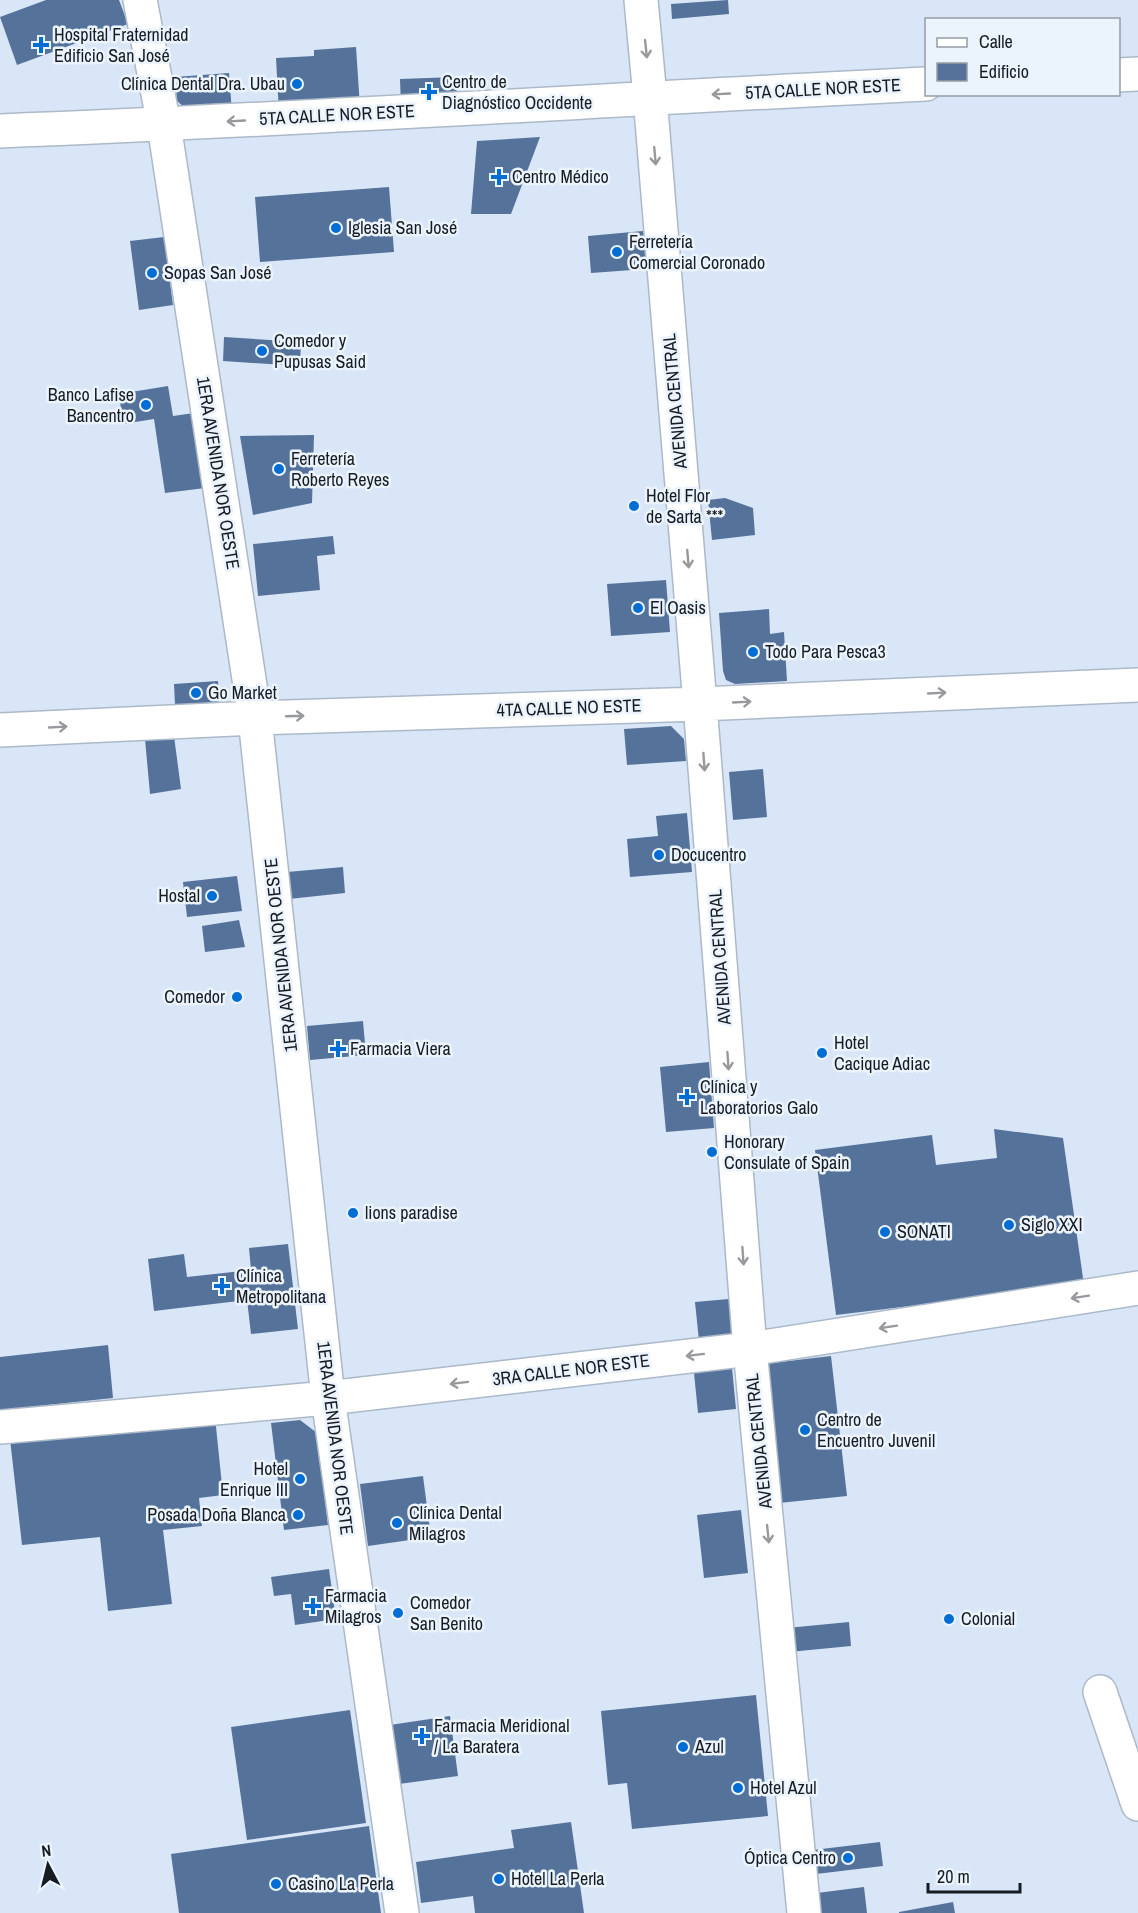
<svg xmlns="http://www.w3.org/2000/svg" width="1138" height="1913" font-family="'Archivo Narrow',sans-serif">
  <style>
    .building { fill: #55739a }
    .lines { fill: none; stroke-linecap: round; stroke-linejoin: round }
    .minor-casing { stroke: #acb9c9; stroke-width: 36 }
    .minor { stroke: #fff; stroke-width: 33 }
    .oneway { stroke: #97999c }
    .poi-dot { fill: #006dd5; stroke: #ebf3fd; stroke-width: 2 }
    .labels { text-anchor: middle; stroke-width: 5; stroke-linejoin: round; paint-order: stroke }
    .poi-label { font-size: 18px; fill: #171c22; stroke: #ebf3fd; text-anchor: start }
    .street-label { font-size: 18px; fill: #171c22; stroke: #ebf3fd }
  </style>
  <rect width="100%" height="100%" fill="#d9e6f7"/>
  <path class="building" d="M46,0H119L128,24L17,65L0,17Z
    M728,0L729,14L672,19L671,4Z
    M356,47L360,107L279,113L276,58L314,56V50Z
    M229,73L232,112L193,115L177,101L175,77Z
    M456,77L458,105L401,108L400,79Z
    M540,137L511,214H471L477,141Z
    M389,187L394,252L260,262L255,197Z
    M643,231L646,269L591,273L588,236Z
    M164,237L173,305L139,310L130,241Z
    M224,337L301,342L300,366L223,361Z
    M168,386L173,416L194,413L205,488L165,493L154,419L123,424L119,394Z
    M314,435L312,503L253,515L240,436Z
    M725,498L753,508L755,535L712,540L708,500Z
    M333,536L335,554L317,556L320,590L258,596L253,544Z
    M666,580L670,632L611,636L607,584Z
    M769,609L770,634L784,632L787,681L735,684L726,680L723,671L719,613Z
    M218,681L219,702L175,705L174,684Z
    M671,726L684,739L686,761L627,765L624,729Z
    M174,736L181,789L150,794L145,739Z
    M763,769L767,817L733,820L729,772Z
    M687,813L692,872L630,877L627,839L658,836L656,816Z
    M343,867L345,893L289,899L287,872Z
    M237,876L242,911L187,917L183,882Z
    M239,920L245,947L205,952L202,926Z
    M363,1021L366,1055L310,1060L307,1026Z
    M709,1062L714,1128L666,1132L660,1067Z
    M994,1129L1063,1138L1084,1285L836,1315L815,1150L932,1135L936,1165L997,1158Z
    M288,1244L298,1329L251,1334L247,1300L154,1311L148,1259L184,1254L187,1277L251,1270L249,1248Z
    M729,1299L732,1337L699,1341L695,1302Z
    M108,1345L113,1398L0,1410V1357Z
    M831,1356L847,1496L779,1503L763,1364Z
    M732,1368L736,1409L698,1413L694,1373Z
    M215,1417L223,1495L199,1498L202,1526L163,1530L172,1604L108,1611L100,1537L22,1545L10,1439Z
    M300,1420L317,1433L328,1525L284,1530L271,1423Z
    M423,1476L431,1537L368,1546L360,1484Z
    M741,1510L748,1573L704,1578L697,1515Z
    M329,1569L336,1619L295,1625L291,1594L274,1596L271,1577Z
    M849,1622L851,1646L789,1652L787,1628Z
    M756,1695L768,1816L632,1829L627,1783L608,1785L601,1711Z
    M350,1710L366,1823L247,1840L231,1727Z
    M450,1716L458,1776L399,1784L390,1725Z
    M571,1822L584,1913H475L473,1896L421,1903L416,1862L514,1848L511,1830Z
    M369,1826L381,1913H179L171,1854Z
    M880,1842L883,1866L816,1874L813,1850Z
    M864,1887L867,1913H820L817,1893Z
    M953,1902L955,1913H899V1912Z"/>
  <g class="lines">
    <g class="minor-casing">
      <path id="minor" d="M140,0L164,125L255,718L328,1398L402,1913
        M641,0L650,97L700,704L750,1349L804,1913
        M1118,75L1138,74
        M0,131C309,119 618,99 926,84
        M0,730L255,718L700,704L1138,685
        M0,1427L328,1398L750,1349L1138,1288
        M1100,1692L1138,1804"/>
    </g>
    <use href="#minor" class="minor"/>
  </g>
  <defs><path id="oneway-shaft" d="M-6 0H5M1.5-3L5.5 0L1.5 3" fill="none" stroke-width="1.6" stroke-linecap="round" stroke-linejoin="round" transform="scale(1.5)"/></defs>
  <g class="oneway">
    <use href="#oneway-shaft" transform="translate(646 49) rotate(84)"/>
    <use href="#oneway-shaft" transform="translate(721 94) rotate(177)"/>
    <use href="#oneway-shaft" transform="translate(236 121) rotate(177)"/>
    <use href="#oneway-shaft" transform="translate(655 156) rotate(85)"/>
    <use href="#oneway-shaft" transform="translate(688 559) rotate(85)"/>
    <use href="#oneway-shaft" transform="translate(937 693) rotate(-3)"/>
    <use href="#oneway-shaft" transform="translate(742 702) rotate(-3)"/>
    <use href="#oneway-shaft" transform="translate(295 716) rotate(-2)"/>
    <use href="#oneway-shaft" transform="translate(58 727) rotate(-3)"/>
    <use href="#oneway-shaft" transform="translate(704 762) rotate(86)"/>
    <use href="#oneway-shaft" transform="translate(728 1061) rotate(86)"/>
    <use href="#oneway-shaft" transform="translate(743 1256) rotate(86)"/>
    <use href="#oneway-shaft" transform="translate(1080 1297) rotate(171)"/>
    <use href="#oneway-shaft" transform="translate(888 1327) rotate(171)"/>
    <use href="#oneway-shaft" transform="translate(695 1355) rotate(173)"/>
    <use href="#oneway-shaft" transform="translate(459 1383) rotate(173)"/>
    <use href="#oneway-shaft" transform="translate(768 1534) rotate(84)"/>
  </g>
  <g class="poi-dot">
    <path d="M38 36h6v6h6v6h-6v6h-6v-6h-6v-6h6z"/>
    <circle cx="297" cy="84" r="6"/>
    <path d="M426 83h6v6h6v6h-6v6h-6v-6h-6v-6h6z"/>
    <path d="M496 168h6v6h6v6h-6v6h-6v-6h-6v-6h6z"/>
    <circle cx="336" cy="228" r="6"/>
    <circle cx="617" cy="252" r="6"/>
    <circle cx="152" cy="273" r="6"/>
    <circle cx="262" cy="351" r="6"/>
    <circle cx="146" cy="405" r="6"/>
    <circle cx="279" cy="469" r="6"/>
    <circle cx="634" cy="506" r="6"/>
    <circle cx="638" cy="608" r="6"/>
    <circle cx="753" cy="652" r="6"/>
    <circle cx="196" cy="693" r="6"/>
    <circle cx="659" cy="855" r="6"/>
    <circle cx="212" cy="896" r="6"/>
    <circle cx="237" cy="997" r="6"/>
    <path d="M335 1040h6v6h6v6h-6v6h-6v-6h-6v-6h6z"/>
    <circle cx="822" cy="1053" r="6"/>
    <path d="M684 1088h6v6h6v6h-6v6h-6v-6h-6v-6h6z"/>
    <circle cx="712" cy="1152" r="6"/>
    <circle cx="353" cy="1213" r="6"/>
    <circle cx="1009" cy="1225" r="6"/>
    <circle cx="885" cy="1232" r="6"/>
    <path d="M219 1277h6v6h6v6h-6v6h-6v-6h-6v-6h6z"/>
    <circle cx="805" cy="1430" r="6"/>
    <circle cx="300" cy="1479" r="6"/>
    <circle cx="298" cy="1515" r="6"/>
    <circle cx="397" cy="1523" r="6"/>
    <path d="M310 1597h6v6h6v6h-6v6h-6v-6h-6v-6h6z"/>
    <circle cx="398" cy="1613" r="6"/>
    <circle cx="949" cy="1619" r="6"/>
    <path d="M419 1727h6v6h6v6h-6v6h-6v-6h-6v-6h6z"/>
    <circle cx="683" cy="1747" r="6"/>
    <circle cx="738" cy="1788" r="6"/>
    <circle cx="848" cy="1858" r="6"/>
    <circle cx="499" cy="1879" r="6"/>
    <circle cx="276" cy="1884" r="6"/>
  </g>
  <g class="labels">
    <g class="poi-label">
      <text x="54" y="41">Hospital Fraternidad<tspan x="54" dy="21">Edificio San José</tspan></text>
      <text x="442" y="88">Centro de<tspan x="442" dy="21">Diagnóstico Occidente</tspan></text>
      <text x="285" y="90" text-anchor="end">Clínica Dental Dra. Ubau</text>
      <text x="512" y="183">Centro Médico</text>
      <text x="348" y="234">Iglesia San José</text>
      <text x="629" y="248">Ferretería<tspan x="629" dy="21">Comercial Coronado</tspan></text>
      <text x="164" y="279">Sopas San José</text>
      <text x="274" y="347">Comedor y<tspan x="274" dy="21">Pupusas Said</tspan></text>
      <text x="134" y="401" text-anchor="end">Banco Lafise<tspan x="134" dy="21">Bancentro</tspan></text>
      <text x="291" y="465">Ferretería<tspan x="291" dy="21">Roberto Reyes</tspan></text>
      <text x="646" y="502">Hotel Flor<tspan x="646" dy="21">de Sarta ***</tspan></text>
      <text x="650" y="614">El Oasis</text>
      <text x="765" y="658">Todo Para Pesca3</text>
      <text x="208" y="699">Go Market</text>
      <text x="671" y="861">Docucentro</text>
      <text x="200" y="902" text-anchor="end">Hostal</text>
      <text x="225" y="1003" text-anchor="end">Comedor</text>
      <text x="834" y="1049">Hotel<tspan x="834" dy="21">Cacique Adiac</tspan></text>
      <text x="350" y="1055">Farmacia Viera</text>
      <text x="700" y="1093">Clínica y<tspan x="700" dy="21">Laboratorios Galo</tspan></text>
      <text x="724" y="1148">Honorary<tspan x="724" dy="21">Consulate of Spain</tspan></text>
      <text x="365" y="1219">lions paradise</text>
      <text x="1021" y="1231">Siglo XXI</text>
      <text x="897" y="1238">SONATI</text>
      <text x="236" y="1282">Clínica<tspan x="236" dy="21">Metropolitana</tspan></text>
      <text x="817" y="1426">Centro de<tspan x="817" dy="21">Encuentro Juvenil</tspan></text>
      <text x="288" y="1475" text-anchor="end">Hotel<tspan x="288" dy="21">Enrique III</tspan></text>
      <text x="409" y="1519">Clínica Dental<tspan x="409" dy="21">Milagros</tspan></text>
      <text x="286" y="1521" text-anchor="end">Posada Doña Blanca</text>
      <text x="325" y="1602">Farmacia<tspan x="325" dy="21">Milagros</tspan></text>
      <text x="410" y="1609">Comedor<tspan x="410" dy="21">San Benito</tspan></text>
      <text x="961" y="1625">Colonial</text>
      <text x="434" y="1732">Farmacia Meridional<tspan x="434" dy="21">/ La Baratera</tspan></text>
      <text x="695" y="1753">Azul</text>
      <text x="750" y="1794">Hotel Azul</text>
      <text x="836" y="1864" text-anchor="end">Óptica Centro</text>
      <text x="511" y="1885">Hotel La Perla</text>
      <text x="288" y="1890">Casino La Perla</text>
    </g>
    <g class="street-label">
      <text transform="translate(823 89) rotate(-3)" y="6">5TA CALLE NOR ESTE</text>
      <text transform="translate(337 115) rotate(-3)" y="6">5TA CALLE NOR ESTE</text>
      <text transform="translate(675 401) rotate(-95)" y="6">AVENIDA CENTRAL</text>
      <text transform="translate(218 473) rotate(81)" y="6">1ERA AVENIDA NOR OESTE</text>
      <text transform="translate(569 708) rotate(-2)" y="6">4TA CALLE NO ESTE</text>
      <text transform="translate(281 955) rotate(-96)" y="6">1ERA AVENIDA NOR OESTE</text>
      <text transform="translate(720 957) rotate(-94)" y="6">AVENIDA CENTRAL</text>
      <text transform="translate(571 1370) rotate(-7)" y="6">3RA CALLE NOR ESTE</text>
      <text transform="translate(335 1438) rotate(83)" y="6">1ERA AVENIDA NOR OESTE</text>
      <text transform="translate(759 1441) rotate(-96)" y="6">AVENIDA CENTRAL</text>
    </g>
  </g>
  <rect x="925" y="18" width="195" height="78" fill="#ebf3fd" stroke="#969da5" stroke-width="1.5"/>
  <rect x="937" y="38" width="30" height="9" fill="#ffffff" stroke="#969da5" stroke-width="1.5"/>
  <text x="979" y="48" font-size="18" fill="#171c22">Calle</text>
  <rect x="937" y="63" width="30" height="18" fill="#55739a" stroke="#969da5" stroke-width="1.5"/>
  <text x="979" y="78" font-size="18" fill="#171c22">Edificio</text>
  <g transform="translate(48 1865) rotate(353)" stroke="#ebf3fd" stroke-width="4.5" paint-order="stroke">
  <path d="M0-4.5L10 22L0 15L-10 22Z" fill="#171c22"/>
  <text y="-9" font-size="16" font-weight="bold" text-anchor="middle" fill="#171c22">N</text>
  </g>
  <path d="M928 1883v9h92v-9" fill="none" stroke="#171c22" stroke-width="3"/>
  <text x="937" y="1883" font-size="18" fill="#171c22" stroke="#ebf3fd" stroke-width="4.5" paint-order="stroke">20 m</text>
</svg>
